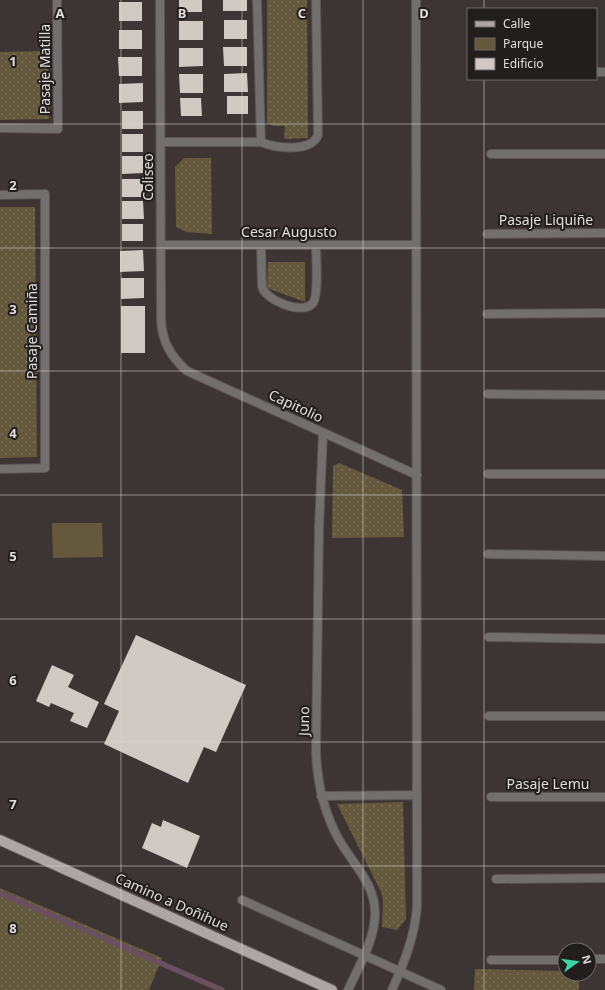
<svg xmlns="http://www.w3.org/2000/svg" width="605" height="990" font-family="'Noto Sans',sans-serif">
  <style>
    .green { fill: url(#green-dots) }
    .pitch { fill: #64593c }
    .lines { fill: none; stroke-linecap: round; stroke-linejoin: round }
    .stream { stroke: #6a4f5f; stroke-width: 5.5 }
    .building { fill: #d0c9c4 }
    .street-casing { stroke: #5a5351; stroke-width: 10 }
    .primary-casing { stroke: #5a5351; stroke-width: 12 }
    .street { stroke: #736f6f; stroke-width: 8 }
    .primary { stroke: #ada5a6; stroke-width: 10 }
    .grid { fill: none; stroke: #e0dcdb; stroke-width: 1; stroke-opacity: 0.55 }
    .labels { text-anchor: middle; stroke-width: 4; stroke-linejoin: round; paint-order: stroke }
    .street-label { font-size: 14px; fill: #e0dcdb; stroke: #211e1d }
    .grid-label { font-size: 13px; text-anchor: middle; font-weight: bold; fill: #e0dcdb; stroke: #211e1d; stroke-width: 4; stroke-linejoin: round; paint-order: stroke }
  </style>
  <defs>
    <pattern id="green-dots" width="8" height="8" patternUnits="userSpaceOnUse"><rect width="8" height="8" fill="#64593c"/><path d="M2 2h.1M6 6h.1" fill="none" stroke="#7a7058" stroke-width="1.8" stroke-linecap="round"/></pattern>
  </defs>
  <rect width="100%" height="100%" fill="#3c3533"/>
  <path class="green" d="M267,0H307L308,138L284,139L285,126H274L267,123Z
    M48,51L49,119L0,120V52Z
    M184,158H211L212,234L186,232L176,227L175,167Z
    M0,207H35L37,457L0,458Z
    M268,262H305V302L267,288Z
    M339,463L402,490L404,537L332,538L333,466Z
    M403,802L406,919L397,930L382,927L383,904L382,894L337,804Z
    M0,888L162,958L149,990H0Z
    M475,969L565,971V974H579V990H474Z"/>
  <path class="pitch" d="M52,523H102L103,557L53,558Z"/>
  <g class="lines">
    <path class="stream" d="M0,893L222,990"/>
  </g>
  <path class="building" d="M179,0H202V12H179Z
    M223,0H247V11H223Z
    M119,2H142V21H119Z
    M224,20H247V39H224Z
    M179,21H203V40H179Z
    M119,30H142V49H119Z
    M223,47H247V66H224Z
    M179,48H203V66L179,67Z
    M118,57H142V76H119Z
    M247,73L248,92H224V74Z
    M179,74H203V93H180Z
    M143,83V102L119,103V84Z
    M227,96H248V114H227Z
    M180,98H201L202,116H181Z
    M122,111H143V129H122Z
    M122,134H143V152H122Z
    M122,156H143V173L122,174Z
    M122,179H143V197H122Z
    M122,201H143L144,219H122Z
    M122,224H143V241H122Z
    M143,250L144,271L120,272V251Z
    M121,278H144V298L121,299Z
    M121,306H145V353H121Z
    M136,635L246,685L216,752L204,747L188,783L104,744L119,711L104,704Z
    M52,665L74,675L68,687L99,702L87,728L70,721L74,713L51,703L49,707L36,701Z
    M163,820L200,836L187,868L142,848L152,823L161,827Z"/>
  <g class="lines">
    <g class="street-casing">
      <path id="street" d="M160,0L161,319C162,341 170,356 187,371L417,475
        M257,0L261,142
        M596,72H605
        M0,128L58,129L57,0
        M161,142H261C275,148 311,153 318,135L316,0
        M491,154H605
        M0,195L45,194V468L0,469
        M487,234L605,233
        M161,245H416
        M261,245L262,286C264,300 303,316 313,303C319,294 316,257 316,245
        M487,314L605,313
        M488,394L605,395
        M323,433L319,527L316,751C317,782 323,810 338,838C352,863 375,883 375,913C375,940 359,966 348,990
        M488,474H605
        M488,554L605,556
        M489,637L605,639
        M489,716H605
        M321,796L417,795
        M491,797H605
        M496,879L605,878
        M242,900L441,990
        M589,959H605
        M491,960H565
        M392,990C404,963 415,936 417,906L416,0"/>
    </g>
    <g class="primary-casing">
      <path id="primary" d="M0,840L332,990"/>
    </g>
    <use href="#street" class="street"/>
    <use href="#primary" class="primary"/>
  </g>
  <path class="grid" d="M121,0V990M242,0V990M363,0V990M484,0V9M484,79V990M0,124H605M0,248H605M0,371H605M0,495H605M0,619H605M0,742H605M0,866H605"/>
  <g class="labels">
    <g class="street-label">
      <text transform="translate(45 69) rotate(-90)" y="5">Pasaje Matilla</text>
      <text transform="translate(148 177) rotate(-90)" y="5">Coliseo</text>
      <text x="546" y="225">Pasaje Liquiñe</text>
      <text x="289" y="237">Cesar Augusto</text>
      <text transform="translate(32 331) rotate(-90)" y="5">Pasaje Camiña</text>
      <text transform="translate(296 406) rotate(25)" y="5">Capitolio</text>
      <text transform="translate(304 721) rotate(-89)" y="5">Juno</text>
      <text x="548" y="789">Pasaje Lemu</text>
      <text transform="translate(172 902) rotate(24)" y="5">Camino a Doñihue</text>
    </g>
  </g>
  <g class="grid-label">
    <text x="60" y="18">A</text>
    <text x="182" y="18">B</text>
    <text x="302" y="18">C</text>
    <text x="424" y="18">D</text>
    <text x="13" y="66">1</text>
    <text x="13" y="190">2</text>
    <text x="13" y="314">3</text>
    <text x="13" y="438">4</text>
    <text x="13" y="561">5</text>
    <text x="13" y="685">6</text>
    <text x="13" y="809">7</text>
    <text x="13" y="933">8</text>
  </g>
  <rect x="467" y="8" width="130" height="72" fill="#211e1d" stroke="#6d6a69"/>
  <rect x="475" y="21" width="20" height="6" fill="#ada5a6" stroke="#6d6a69"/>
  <text x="503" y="28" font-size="12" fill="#e0dcdb">Calle</text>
  <rect x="475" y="38" width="20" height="12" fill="#64593c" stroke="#6d6a69"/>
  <text x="503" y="48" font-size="12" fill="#e0dcdb">Parque</text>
  <rect x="475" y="58" width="20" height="12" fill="#d0c9c4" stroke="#6d6a69"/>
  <text x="503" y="68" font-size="12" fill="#e0dcdb">Edificio</text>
  <g transform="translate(577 962) rotate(76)"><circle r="19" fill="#211e1d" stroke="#6d6a69"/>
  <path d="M0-3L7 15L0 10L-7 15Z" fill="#3dd4a3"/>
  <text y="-6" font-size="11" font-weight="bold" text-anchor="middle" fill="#e0dcdb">N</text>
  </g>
</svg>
